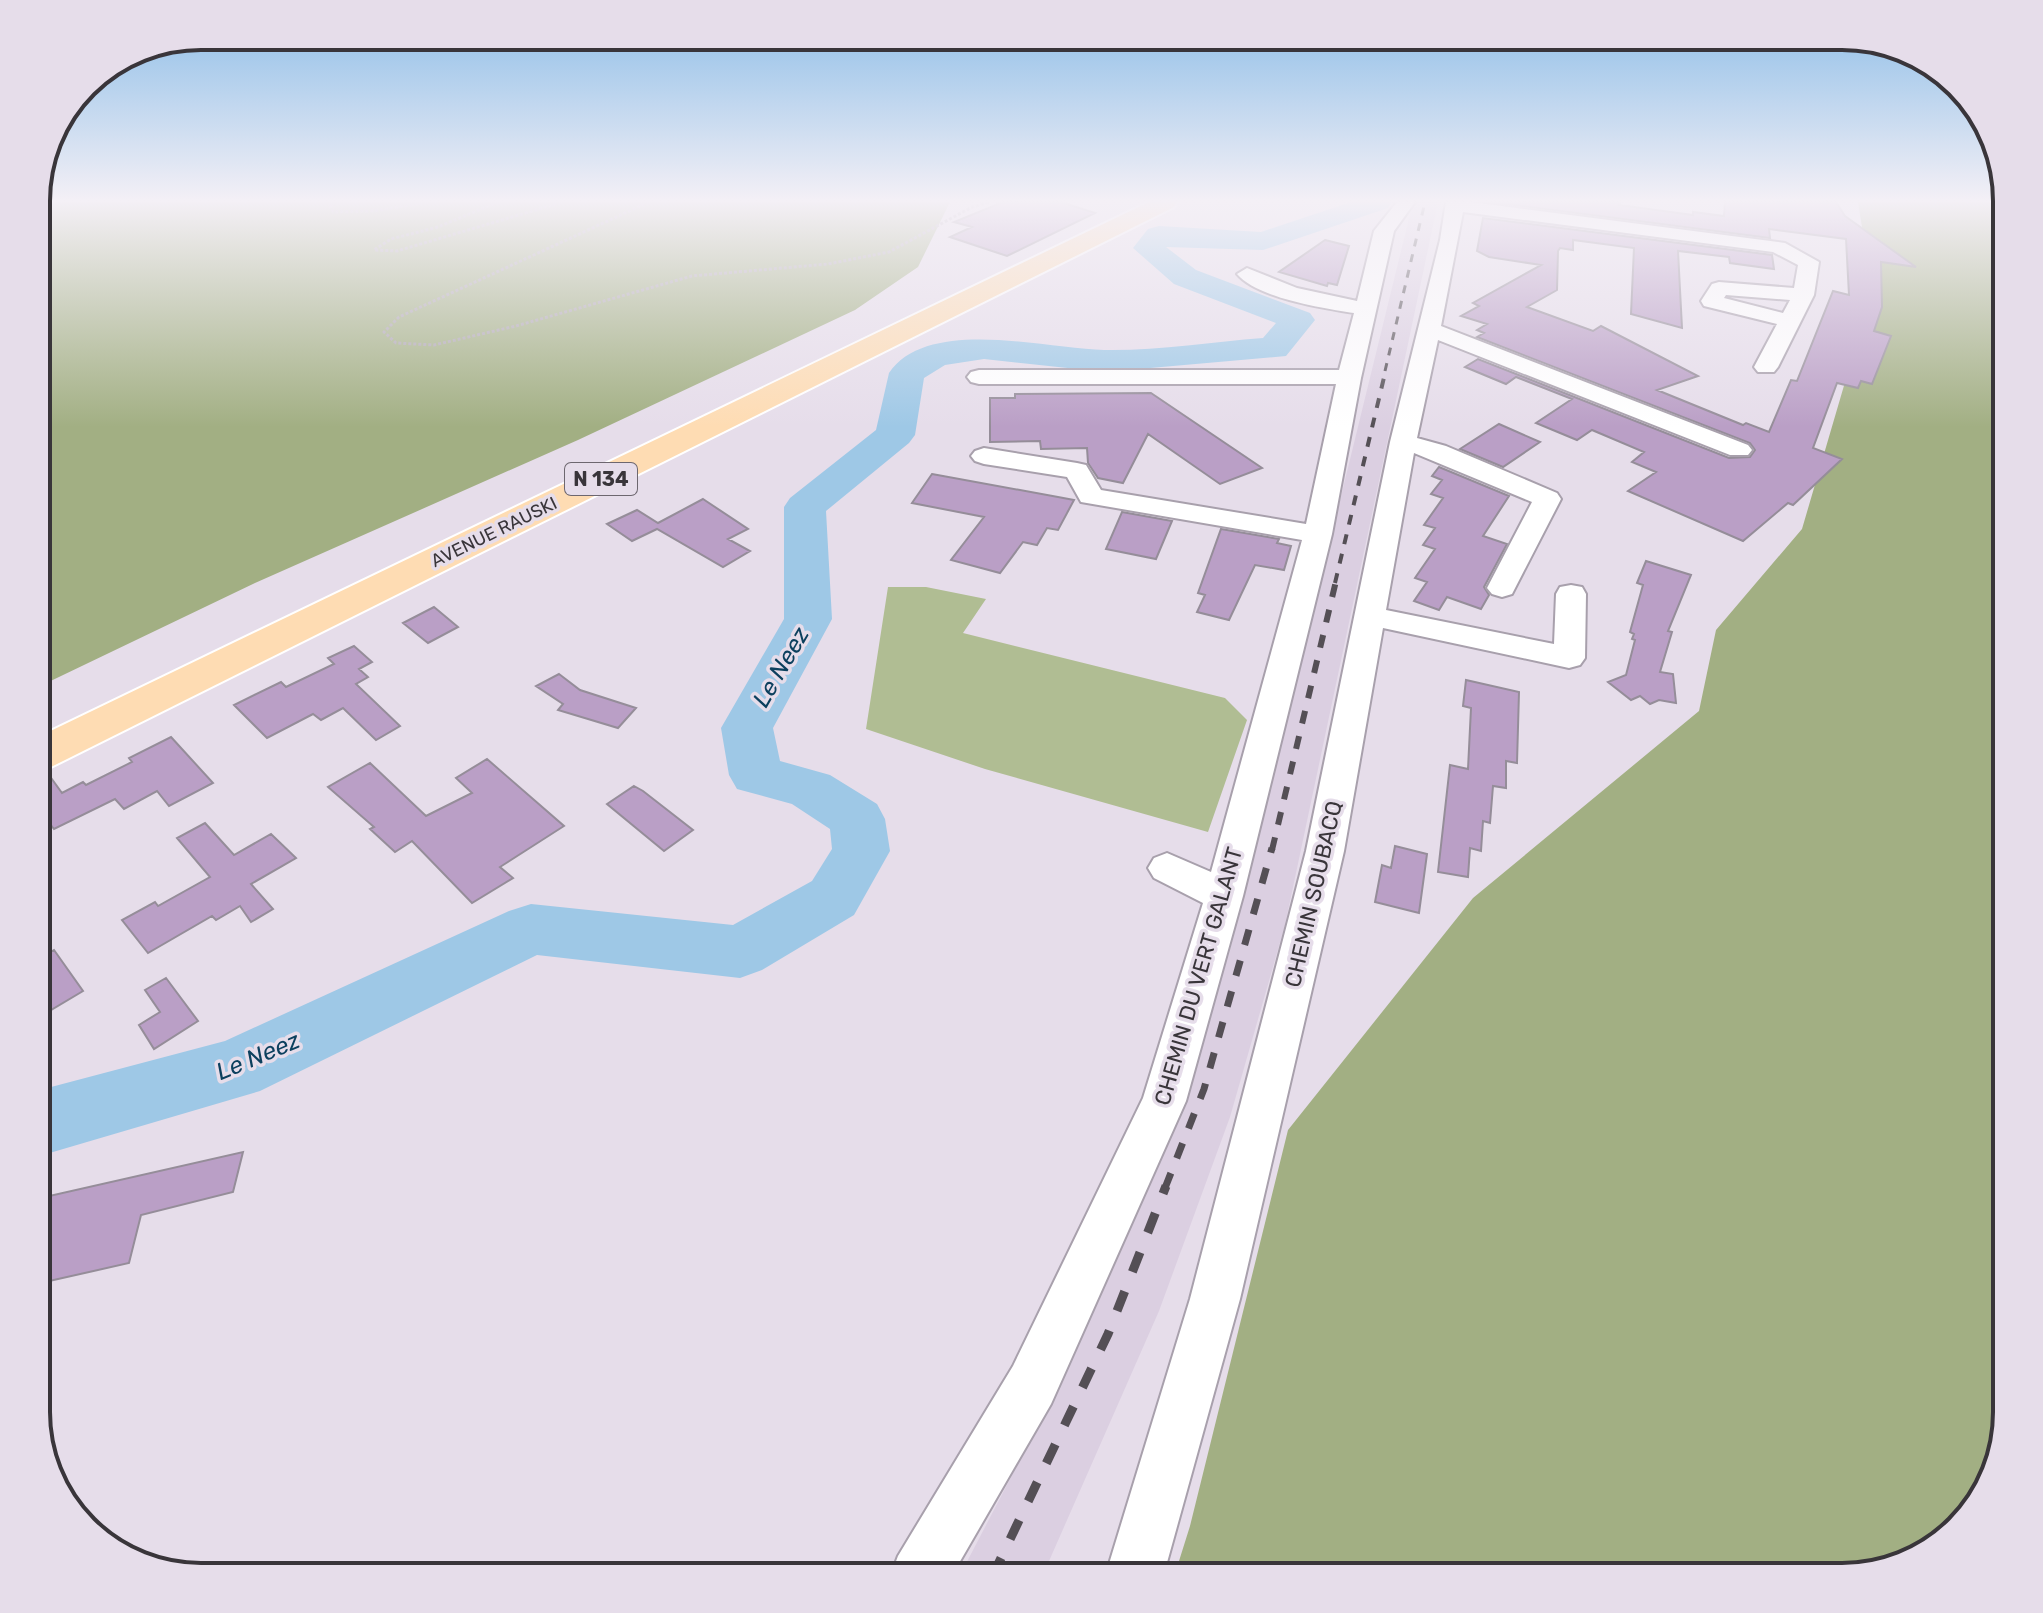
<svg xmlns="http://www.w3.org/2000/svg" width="2043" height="1613" font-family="Rubik,sans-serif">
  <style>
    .built { fill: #dbcfe1 }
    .green { fill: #b0bd93 }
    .forest { fill: #a2af83 }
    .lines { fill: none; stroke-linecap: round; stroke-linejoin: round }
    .river { fill: #9ec8e6; fill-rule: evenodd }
    .building { fill: #ba9fc6; stroke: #958d99; stroke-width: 2 }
    .minor-casing { stroke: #a8a0ac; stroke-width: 4 }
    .major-casing { stroke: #fff; stroke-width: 4 }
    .path { stroke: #ada6b0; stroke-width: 3; stroke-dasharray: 3 2; stroke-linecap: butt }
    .minor { fill: #fff; fill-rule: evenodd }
    .major { fill: #fedcb3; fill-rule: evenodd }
    .rail-far4 { stroke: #544f55; stroke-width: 3; stroke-dasharray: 8 8; stroke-linecap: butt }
    .rail-far3 { stroke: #544f55; stroke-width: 4; stroke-dasharray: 10 10; stroke-linecap: butt }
    .rail-far2 { stroke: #544f55; stroke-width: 6; stroke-dasharray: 13 13; stroke-linecap: butt }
    .rail-far1 { stroke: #544f55; stroke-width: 7; stroke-dasharray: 16 16; stroke-linecap: butt }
    .rail { stroke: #544f55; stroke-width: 9; stroke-dasharray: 21 21; stroke-linecap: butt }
    .labels { text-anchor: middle; stroke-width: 7; stroke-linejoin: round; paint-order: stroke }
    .far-street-label { font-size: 18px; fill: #39353a; stroke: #e6ddea }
    .shield { fill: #e6ddea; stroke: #6d676f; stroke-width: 2 }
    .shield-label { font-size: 20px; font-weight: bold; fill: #39353a }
    .street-label { font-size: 22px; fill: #39353a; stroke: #e6ddea }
    .water-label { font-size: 24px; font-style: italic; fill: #0c405e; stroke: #e6ddea }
    .rim { fill: none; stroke: #39353a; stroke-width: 4 }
  </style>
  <rect width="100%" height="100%" fill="#e6ddea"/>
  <path class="built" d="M1413,202H1438L1285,925L1230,1117L1159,1311L1042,1577H959L1021,1458L1190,1073L1229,954Z"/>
  <path class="green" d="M888,587H926L986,599L963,633L1225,698L1247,720L1208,832L985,769L866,729Z"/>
  <path class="forest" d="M36,202H950L918,267L855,310L578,440L255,583L36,688Z
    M1858,202H2007V1412L1998,1465L1966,1520L1914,1560L1842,1577H1174L1190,1526L1288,1130L1473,898L1699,711L1716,630L1802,529L1872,290Z"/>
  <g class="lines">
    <path class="river" d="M1351,202H1392L1388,208L1263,250L1166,247L1196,270L1310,313L1315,320L1286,356L1105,372L984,359L945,365L924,378L915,435L909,443L826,511L832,619L773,728L780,761L830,775L877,804L885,819L890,851L854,915L762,970L740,978L537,955L260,1091L36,1157V1091L225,1041L509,911L531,904L733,925L812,881L832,849L830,829L792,804L737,789L729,775L721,728L784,619V507L790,498L876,430L889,373C928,316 1047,349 1104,350C1156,351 1211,342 1263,338L1276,323L1174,284L1133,248L1148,229L1159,226L1261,232Z"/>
  </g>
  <path class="building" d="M1003,202H1061L1095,213L1007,256L950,237L972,227L954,222Z
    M1491,202H1620L1619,205L1693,215V212L1724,216L1725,202H1836L1845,216L1916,267L1881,262L1882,307L1874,331L1891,336L1872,384L1861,381L1858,388L1837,383L1813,448L1842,459L1793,505L1788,503L1743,541L1628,491L1656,472L1632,462L1644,452L1592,430L1577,440L1536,423L1572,399L1516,377L1506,384L1465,367L1478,359L1729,458L1750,457L1755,450L1750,443L1477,337L1484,333L1477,330L1487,324L1461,316L1479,306L1473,303L1541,265L1489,257L1477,251L1483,218L1772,255L1774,269L1730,263L1729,257L1678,251L1682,328L1631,314L1634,248L1573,240V250L1560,248L1558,251L1557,290L1527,307L1593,331L1601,326L1698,376L1657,390L1743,425L1746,423L1769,432L1791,380L1797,381L1833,291L1849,295L1846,239L1769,229L1770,238Z
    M1325,240L1349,246L1337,285L1328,283L1327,286L1279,272Z
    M1151,393L1262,468L1220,484L1148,434L1123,483L1098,478L1088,463L1087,448L1041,449L1040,441L990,442V398H1015V394Z
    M1499,424L1540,442L1503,467L1460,449Z
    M1439,467L1509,496L1483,536L1507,544L1484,587L1489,595L1481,609L1447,597L1439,610L1414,601L1427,582L1415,578L1435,549L1423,545L1435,528L1424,525L1443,498L1431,494L1442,480L1432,476Z
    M932,474L1058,497L1074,500L1058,530L1047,528L1037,545L1023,542L1000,573L951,560L984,517L912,503Z
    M703,499L748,529L728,539L750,551L723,567L657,529L632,541L607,524L637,510L658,523Z
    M1122,512L1172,521L1156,559L1106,549Z
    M1221,529L1279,539L1277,543L1291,546L1284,570L1255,565L1229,620L1197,612L1205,595L1198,593Z
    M1646,561L1691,575L1668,631L1672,632L1660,672L1673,674L1676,703L1659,700L1650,704L1640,696L1631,700L1608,682L1626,675L1635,640L1632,639L1634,634L1630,632L1643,585L1637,583Z
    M434,607L458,627L428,643L403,623Z
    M354,646L372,662L359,669L368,677L356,684L400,726L376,740L343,708L321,720L313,714L267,738L234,705L281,682L286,687L334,664L328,658Z
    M559,674L580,690L636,708L618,728L558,710L563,704L536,686Z
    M1466,680L1519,692L1517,763L1506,761V788L1493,786L1490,823L1483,821L1481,851L1470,848L1468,877L1438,872L1450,765L1468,769L1471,708L1463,706Z
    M171,737L213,783L169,806L157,791L124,809L115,799L54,829L36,806V774L46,771L62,793L83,782L86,785L132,762L129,758Z
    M487,759L564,826L500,867L513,878L472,903L412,841L395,852L370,829L374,827L328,787L370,763L426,816L472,793L456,778Z
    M634,786L643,791L693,830L664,851L607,804Z
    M205,823L234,855L271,834L296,858L251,884L273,909L251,922L240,906L216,920L212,916L148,953L122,920L155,902L158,906L210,877L177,838Z
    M1395,846L1427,854L1419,913L1375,902L1382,865L1391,868Z
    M54,950L83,991L36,1019V960Z
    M166,978L198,1021L154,1049L139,1025L160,1012L145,990Z
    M243,1152L233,1192L141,1215L129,1263L36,1284V1199Z"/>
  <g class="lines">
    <g class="minor-casing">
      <path id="minor" d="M1397,202H1415L1394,231L1361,378L1332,534L1243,896L1186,1101L1051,1404L951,1577H890L898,1556L1013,1366L1143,1098L1203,903L1154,878L1148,868L1154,858L1167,853L1211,872L1302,540L1081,502L1067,477L984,464L975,461L971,456L975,451L984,448L1077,463L1086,465L1101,490L1306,524L1336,384H979L971,382L967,377L971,372L979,370H1339L1354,313C1323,308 1257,298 1237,274L1247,268L1297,288L1357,301L1374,231Z
        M1446,202H1471L1785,243L1819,262L1814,295L1778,367L1774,372H1758L1754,367L1777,324L1704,306L1701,301L1712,284L1719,282L1794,288L1798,265L1773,252L1463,212L1441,326L1748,445L1752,450L1748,455H1730L1438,340L1417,438L1446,446L1557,493L1561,499L1512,594L1502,597L1492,594L1487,588L1532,502L1414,453L1386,610L1554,644L1556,594L1560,587L1571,585L1582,587L1586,594L1585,658L1580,665L1569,668L1383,628L1344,851L1240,1299L1163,1577H1105L1190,1299L1306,851L1390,442L1440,240ZM1726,295L1790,300L1783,313L1724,298Z"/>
    </g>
    <g class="major-casing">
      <path id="major" d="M1149,202H1177L1174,207L51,767L36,771V738Z"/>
    </g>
    <path class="path" d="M350,202L330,205L333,212L374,211L427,202
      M498,202L438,227L391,239L374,250L397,251L563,202
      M649,202L399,317L384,332L396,343L434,345L516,326L692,276L828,264L889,252L972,207L990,202"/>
    <use href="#minor" class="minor"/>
    <use href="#major" class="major"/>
    <path class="rail-far4" d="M1385,371L1425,202"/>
    <path class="rail-far3" d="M1335,583L1386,369"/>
    <path class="rail-far2" d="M1272,850L1336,581"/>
    <path class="rail-far1" d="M1165,1188L1204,1089L1272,848"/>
    <path class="rail" d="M992,1577L1108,1334L1166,1186"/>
  </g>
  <linearGradient id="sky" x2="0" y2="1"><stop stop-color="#8abce7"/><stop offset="0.47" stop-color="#f4f0f6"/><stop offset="1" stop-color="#f4f0f6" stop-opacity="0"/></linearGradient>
  <rect width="2043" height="427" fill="url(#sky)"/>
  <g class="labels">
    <g class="far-street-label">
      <text transform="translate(494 532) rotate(-26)" y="6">AVENUE RAUSKI</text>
    </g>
    <rect class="shield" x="565" y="463" width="72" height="32" rx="6"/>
    <g class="shield-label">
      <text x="601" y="486">N 134</text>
    </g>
    <g class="street-label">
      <text transform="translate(1313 894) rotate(-77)" y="8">CHEMIN SOUBACQ</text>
      <text transform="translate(1198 976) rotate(-74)" y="8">CHEMIN DU VERT GALANT</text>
    </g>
    <g class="water-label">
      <text transform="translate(781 667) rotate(-60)" y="8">Le Neez</text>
      <text transform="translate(258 1056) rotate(-23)" y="8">Le Neez</text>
    </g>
  </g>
  <path d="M0 0H2043V1613H0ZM201 50H1842A151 151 0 0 1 1993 201V1412A151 151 0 0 1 1842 1563H201A151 151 0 0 1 50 1412V201A151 151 0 0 1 201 50Z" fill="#e6ddea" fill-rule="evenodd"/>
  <path class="rim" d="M201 50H1842A151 151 0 0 1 1993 201V1412A151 151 0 0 1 1842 1563H201A151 151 0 0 1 50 1412V201A151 151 0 0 1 201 50Z"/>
</svg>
